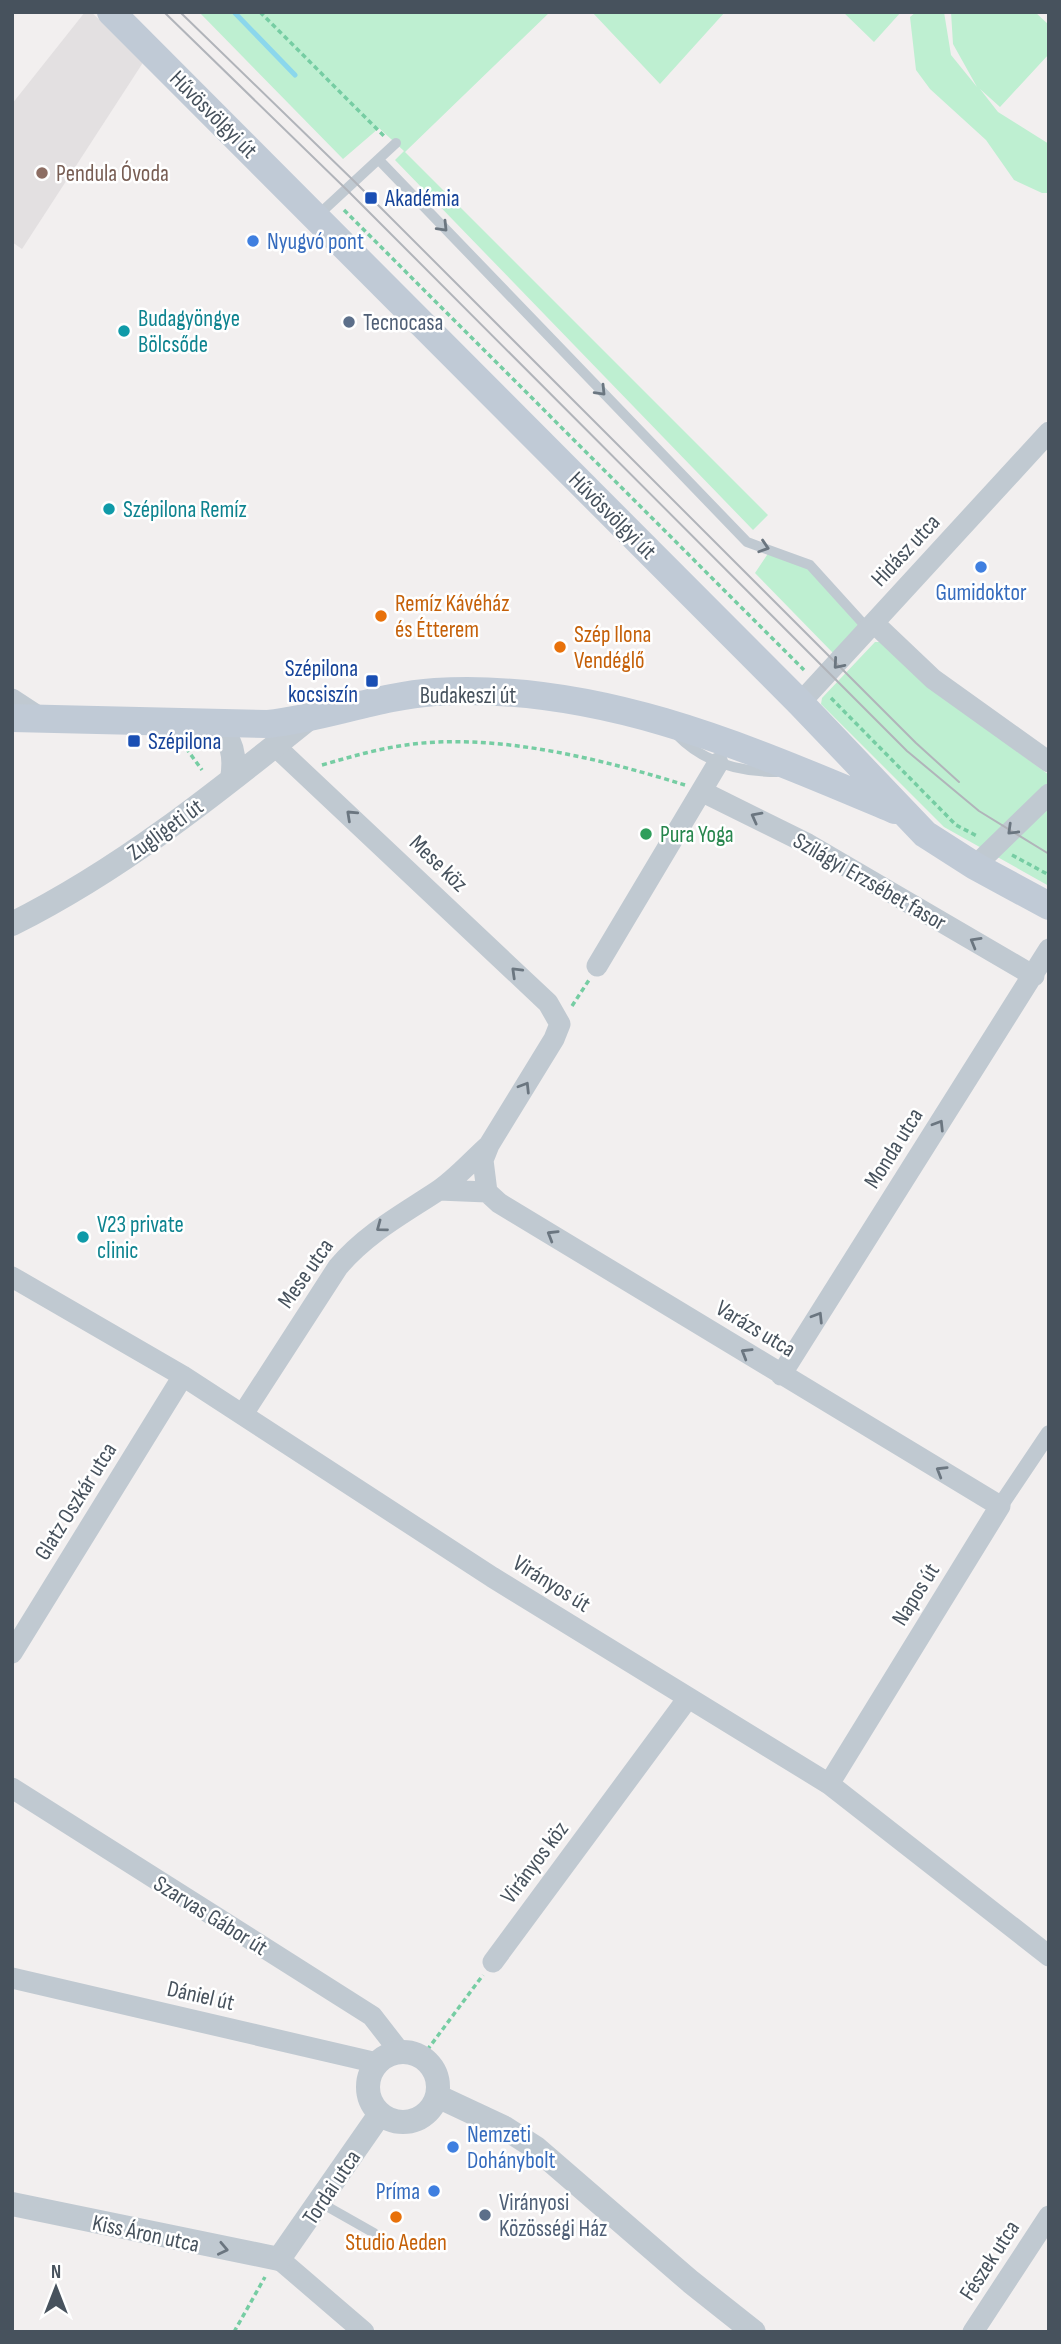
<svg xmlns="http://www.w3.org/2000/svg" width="1061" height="2344" font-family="'Sofia Sans Condensed',sans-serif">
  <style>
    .education { fill: #e3e0e1 }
    .green { fill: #beefd1 }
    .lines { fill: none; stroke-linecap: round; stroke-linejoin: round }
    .stream { stroke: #8bd7ec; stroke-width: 5 }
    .path { stroke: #76cda3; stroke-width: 3.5; stroke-dasharray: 5 3.5; stroke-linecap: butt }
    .service { stroke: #c0c9d1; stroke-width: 10 }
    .pedestrian { stroke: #c0c9d1; stroke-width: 16 }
    .minor { stroke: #c0c9d1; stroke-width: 21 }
    .tertiary { stroke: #c0c9d1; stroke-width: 24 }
    .secondary { stroke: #c0cad6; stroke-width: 28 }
    .tram { stroke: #b1b4ba; stroke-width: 2 }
    .oneway { stroke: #6b7680 }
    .education-dot { fill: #8d6e63; stroke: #fff; stroke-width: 2.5 }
    .transit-dot { fill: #1a4fb4; stroke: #fff; stroke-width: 2.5 }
    .shop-dot { fill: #3f7fe0; stroke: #fff; stroke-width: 2.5 }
    .service-dot { fill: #5c6f8a; stroke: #fff; stroke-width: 2.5 }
    .culture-dot { fill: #0f9aa8; stroke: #fff; stroke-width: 2.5 }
    .food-dot { fill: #e8710a; stroke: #fff; stroke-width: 2.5 }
    .leisure-dot { fill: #2e9e5b; stroke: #fff; stroke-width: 2.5 }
    .labels { text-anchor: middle; stroke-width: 5; stroke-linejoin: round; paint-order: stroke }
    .street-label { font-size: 23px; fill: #47525d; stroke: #fff }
    .education-label { font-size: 23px; fill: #785e54; stroke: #fff; text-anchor: start }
    .transit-label { font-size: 23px; fill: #164399; stroke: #fff; text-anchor: start }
    .shop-label { font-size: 23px; fill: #366cbe; stroke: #fff; text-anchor: start }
    .culture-label { font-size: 23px; fill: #0d838f; stroke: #fff; text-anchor: start }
    .service-label { font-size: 23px; fill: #4e5e75; stroke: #fff; text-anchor: start }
    .food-label { font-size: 23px; fill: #c56008; stroke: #fff; text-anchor: start }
    .leisure-label { font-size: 23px; fill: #27864d; stroke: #fff; text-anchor: start }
  </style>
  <rect width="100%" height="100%" fill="#f2efef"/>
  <path class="education" d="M85,12H91L144,61L22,249L12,242V104Z"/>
  <path class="green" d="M199,12H550L405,152L768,515L753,530L395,160L404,151L379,128L343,159Z
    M592,12H725L660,84Z
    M843,12H901L874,42Z
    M916,12H944L951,55L977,87L953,44L951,12H1035L1049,25V54L1000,107L980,89L998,112L1049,144V193H1042L1014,180L986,140L930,89L916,70L910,17Z
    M769,552L806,567L861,622L833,653L755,573Z
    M875,642H881L923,681L1049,775V886L944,827L821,704L822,698Z"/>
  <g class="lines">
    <path class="stream" d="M234,12L295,75"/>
    <path class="path" d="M260,12L385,137
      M344,210L804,670
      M831,698L956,825L977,836
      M186,748L202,770
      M322,765C350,757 377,749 406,745C493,732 602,759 685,785
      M1012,855L1049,875
      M572,1006L589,980
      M422,2057L483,1975
      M234,2332L265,2277"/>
    <path class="service" d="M379,160L747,542L810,565L868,629
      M316,217L396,143
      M677,735C703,762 740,772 777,772
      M321,2203L374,2233"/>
    <path class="pedestrian" d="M1000,1506L1049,1433"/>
    <path class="minor" d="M874,623L933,679L1049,762
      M12,699L41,718
      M800,703L1049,432
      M275,746L548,1003L560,1024L554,1039L489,1145L483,1160L487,1192
      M703,792L808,844L1034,976
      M975,866L1049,794
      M597,966L718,763
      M439,1190L487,1192
      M487,1192L499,1203L1000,1506L829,1784
      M12,1277L183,1376L492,1577L829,1784L1049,1956
      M781,1375L1049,949
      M243,1414L338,1267C366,1234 401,1215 436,1192C455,1180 472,1160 489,1145
      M12,1653L183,1376
      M12,1788L372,2016L400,2052
      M493,1962L688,1698
      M12,1978L377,2063
      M279,2259L364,2332
      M973,2332L1049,2216"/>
    <path class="tertiary" d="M216,722C232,742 236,754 232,779
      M12,924C120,870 214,795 307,720
      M368 2087a35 35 0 1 1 70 0a35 35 0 1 1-70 0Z
      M437,2096L505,2128L536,2148L691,2282L754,2332
      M12,2204L279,2259L380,2114"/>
    <path class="secondary" d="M111,12L800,703L925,834L975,866L1049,906
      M12,718L268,724C325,718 378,696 435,692C598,682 748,748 895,810"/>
    <path class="tram" d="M164,12L347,190L907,751L979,811L1049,854
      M180,12L355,182L916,743L959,782"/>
  </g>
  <defs><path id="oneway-chevron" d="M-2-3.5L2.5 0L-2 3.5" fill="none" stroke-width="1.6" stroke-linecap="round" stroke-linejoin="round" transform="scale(1.75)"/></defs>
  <g class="oneway">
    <use href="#oneway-chevron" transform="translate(443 227) rotate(46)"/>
    <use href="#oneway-chevron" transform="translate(601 391) rotate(46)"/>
    <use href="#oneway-chevron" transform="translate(764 547) rotate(18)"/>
    <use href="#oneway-chevron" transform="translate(838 664) rotate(131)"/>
    <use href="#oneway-chevron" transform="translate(351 815) rotate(-137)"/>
    <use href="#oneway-chevron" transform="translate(756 817) rotate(-152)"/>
    <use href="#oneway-chevron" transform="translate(1012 830) rotate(136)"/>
    <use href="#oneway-chevron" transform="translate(975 942) rotate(-150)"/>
    <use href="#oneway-chevron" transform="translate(516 972) rotate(-136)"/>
    <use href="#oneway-chevron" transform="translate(525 1087) rotate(-58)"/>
    <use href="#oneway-chevron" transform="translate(939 1125) rotate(-58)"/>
    <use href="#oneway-chevron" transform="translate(381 1227) rotate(143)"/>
    <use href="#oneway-chevron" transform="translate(552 1235) rotate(-149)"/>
    <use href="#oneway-chevron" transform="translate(818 1317) rotate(-58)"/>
    <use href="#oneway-chevron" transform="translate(746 1353) rotate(-149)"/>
    <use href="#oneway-chevron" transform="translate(941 1471) rotate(-149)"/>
    <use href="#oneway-chevron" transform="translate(223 2249) rotate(12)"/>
  </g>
  <circle class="education-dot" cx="42" cy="173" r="7"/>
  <g class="transit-dot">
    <rect x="364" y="191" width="14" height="14" rx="3.5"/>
    <rect x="365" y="674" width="14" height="14" rx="3.5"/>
    <rect x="127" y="734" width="14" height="14" rx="3.5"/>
  </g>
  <g class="shop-dot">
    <circle cx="253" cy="241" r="7"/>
    <circle cx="981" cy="567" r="7"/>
    <circle cx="453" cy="2147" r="7"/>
    <circle cx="434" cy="2191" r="7"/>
  </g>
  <g class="service-dot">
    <circle cx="349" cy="322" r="7"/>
    <circle cx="485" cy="2215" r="7"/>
  </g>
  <g class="culture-dot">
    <circle cx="124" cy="331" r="7"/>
    <circle cx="109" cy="509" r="7"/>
    <circle cx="83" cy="1237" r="7"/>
  </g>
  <g class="food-dot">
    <circle cx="381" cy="616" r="7"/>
    <circle cx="560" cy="647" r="7"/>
    <circle cx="396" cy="2217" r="7"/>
  </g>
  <circle class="leisure-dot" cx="646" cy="834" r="7"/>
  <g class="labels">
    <g class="street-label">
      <text transform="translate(214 114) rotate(45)" y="8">Hűvösvölgyi út</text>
      <text transform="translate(613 515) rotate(45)" y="8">Hűvösvölgyi út</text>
      <text transform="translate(905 550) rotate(-47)" y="8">Hidász utca</text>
      <text x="468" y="703">Budakeszi út</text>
      <text transform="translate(165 829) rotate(-36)" y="8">Zugligeti út</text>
      <text transform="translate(439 863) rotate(44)" y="8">Mese köz</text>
      <text transform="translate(870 881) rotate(30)" y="8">Szilágyi Erzsébet fasor</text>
      <text transform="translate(893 1148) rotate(-58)" y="8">Monda utca</text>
      <text transform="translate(305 1273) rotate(-55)" y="8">Mese utca</text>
      <text transform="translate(756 1328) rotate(31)" y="8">Varázs utca</text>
      <text transform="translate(75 1501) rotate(-58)" y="8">Glatz Oszkár utca</text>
      <text transform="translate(552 1583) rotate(32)" y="8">Virányos út</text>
      <text transform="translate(915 1594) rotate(-58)" y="8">Napos út</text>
      <text transform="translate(534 1862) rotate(-53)" y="8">Virányos köz</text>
      <text transform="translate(211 1915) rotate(32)" y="8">Szarvas Gábor út</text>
      <text transform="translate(201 1995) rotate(13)" y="8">Dániel út</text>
      <text transform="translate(331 2187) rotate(-56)" y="8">Tordai utca</text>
      <text transform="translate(146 2233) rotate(12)" y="8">Kiss Áron utca</text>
      <text transform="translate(989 2260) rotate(-57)" y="8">Fészek utca</text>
    </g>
    <g class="education-label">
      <text x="56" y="181">Pendula Óvoda</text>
    </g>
    <g class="transit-label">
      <text x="385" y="206">Akadémia</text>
      <text x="358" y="676" text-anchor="end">Szépilona<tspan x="358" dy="26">kocsiszín</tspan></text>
      <text x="148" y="749">Szépilona</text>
    </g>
    <g class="shop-label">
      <text x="267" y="249">Nyugvó pont</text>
      <text x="981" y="600" text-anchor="middle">Gumidoktor</text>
      <text x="467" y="2142">Nemzeti<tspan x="467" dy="26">Dohánybolt</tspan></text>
      <text x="420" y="2199" text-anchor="end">Príma</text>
    </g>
    <g class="culture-label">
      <text x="138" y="326">Budagyöngye<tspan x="138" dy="26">Bölcsőde</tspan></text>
      <text x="123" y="517">Szépilona Remíz</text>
      <text x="97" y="1232">V23 private<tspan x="97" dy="26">clinic</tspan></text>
    </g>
    <g class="service-label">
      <text x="363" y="330">Tecnocasa</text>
      <text x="499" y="2210">Virányosi<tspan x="499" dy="26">Közösségi Ház</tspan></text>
    </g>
    <g class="food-label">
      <text x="395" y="611">Remíz Kávéház<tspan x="395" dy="26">és Étterem</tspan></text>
      <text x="574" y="642">Szép Ilona<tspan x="574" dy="26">Vendéglő</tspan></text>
      <text x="396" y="2250" text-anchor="middle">Studio Aeden</text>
    </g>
    <g class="leisure-label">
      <text x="660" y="842">Pura Yoga</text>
    </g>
  </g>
  <rect width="1061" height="2344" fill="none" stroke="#47525d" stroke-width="28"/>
  <g transform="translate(56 2288)" stroke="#ffffff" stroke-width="5" paint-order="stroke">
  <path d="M0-5L12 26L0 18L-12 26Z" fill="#47525d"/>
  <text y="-10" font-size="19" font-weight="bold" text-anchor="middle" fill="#47525d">N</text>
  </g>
</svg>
